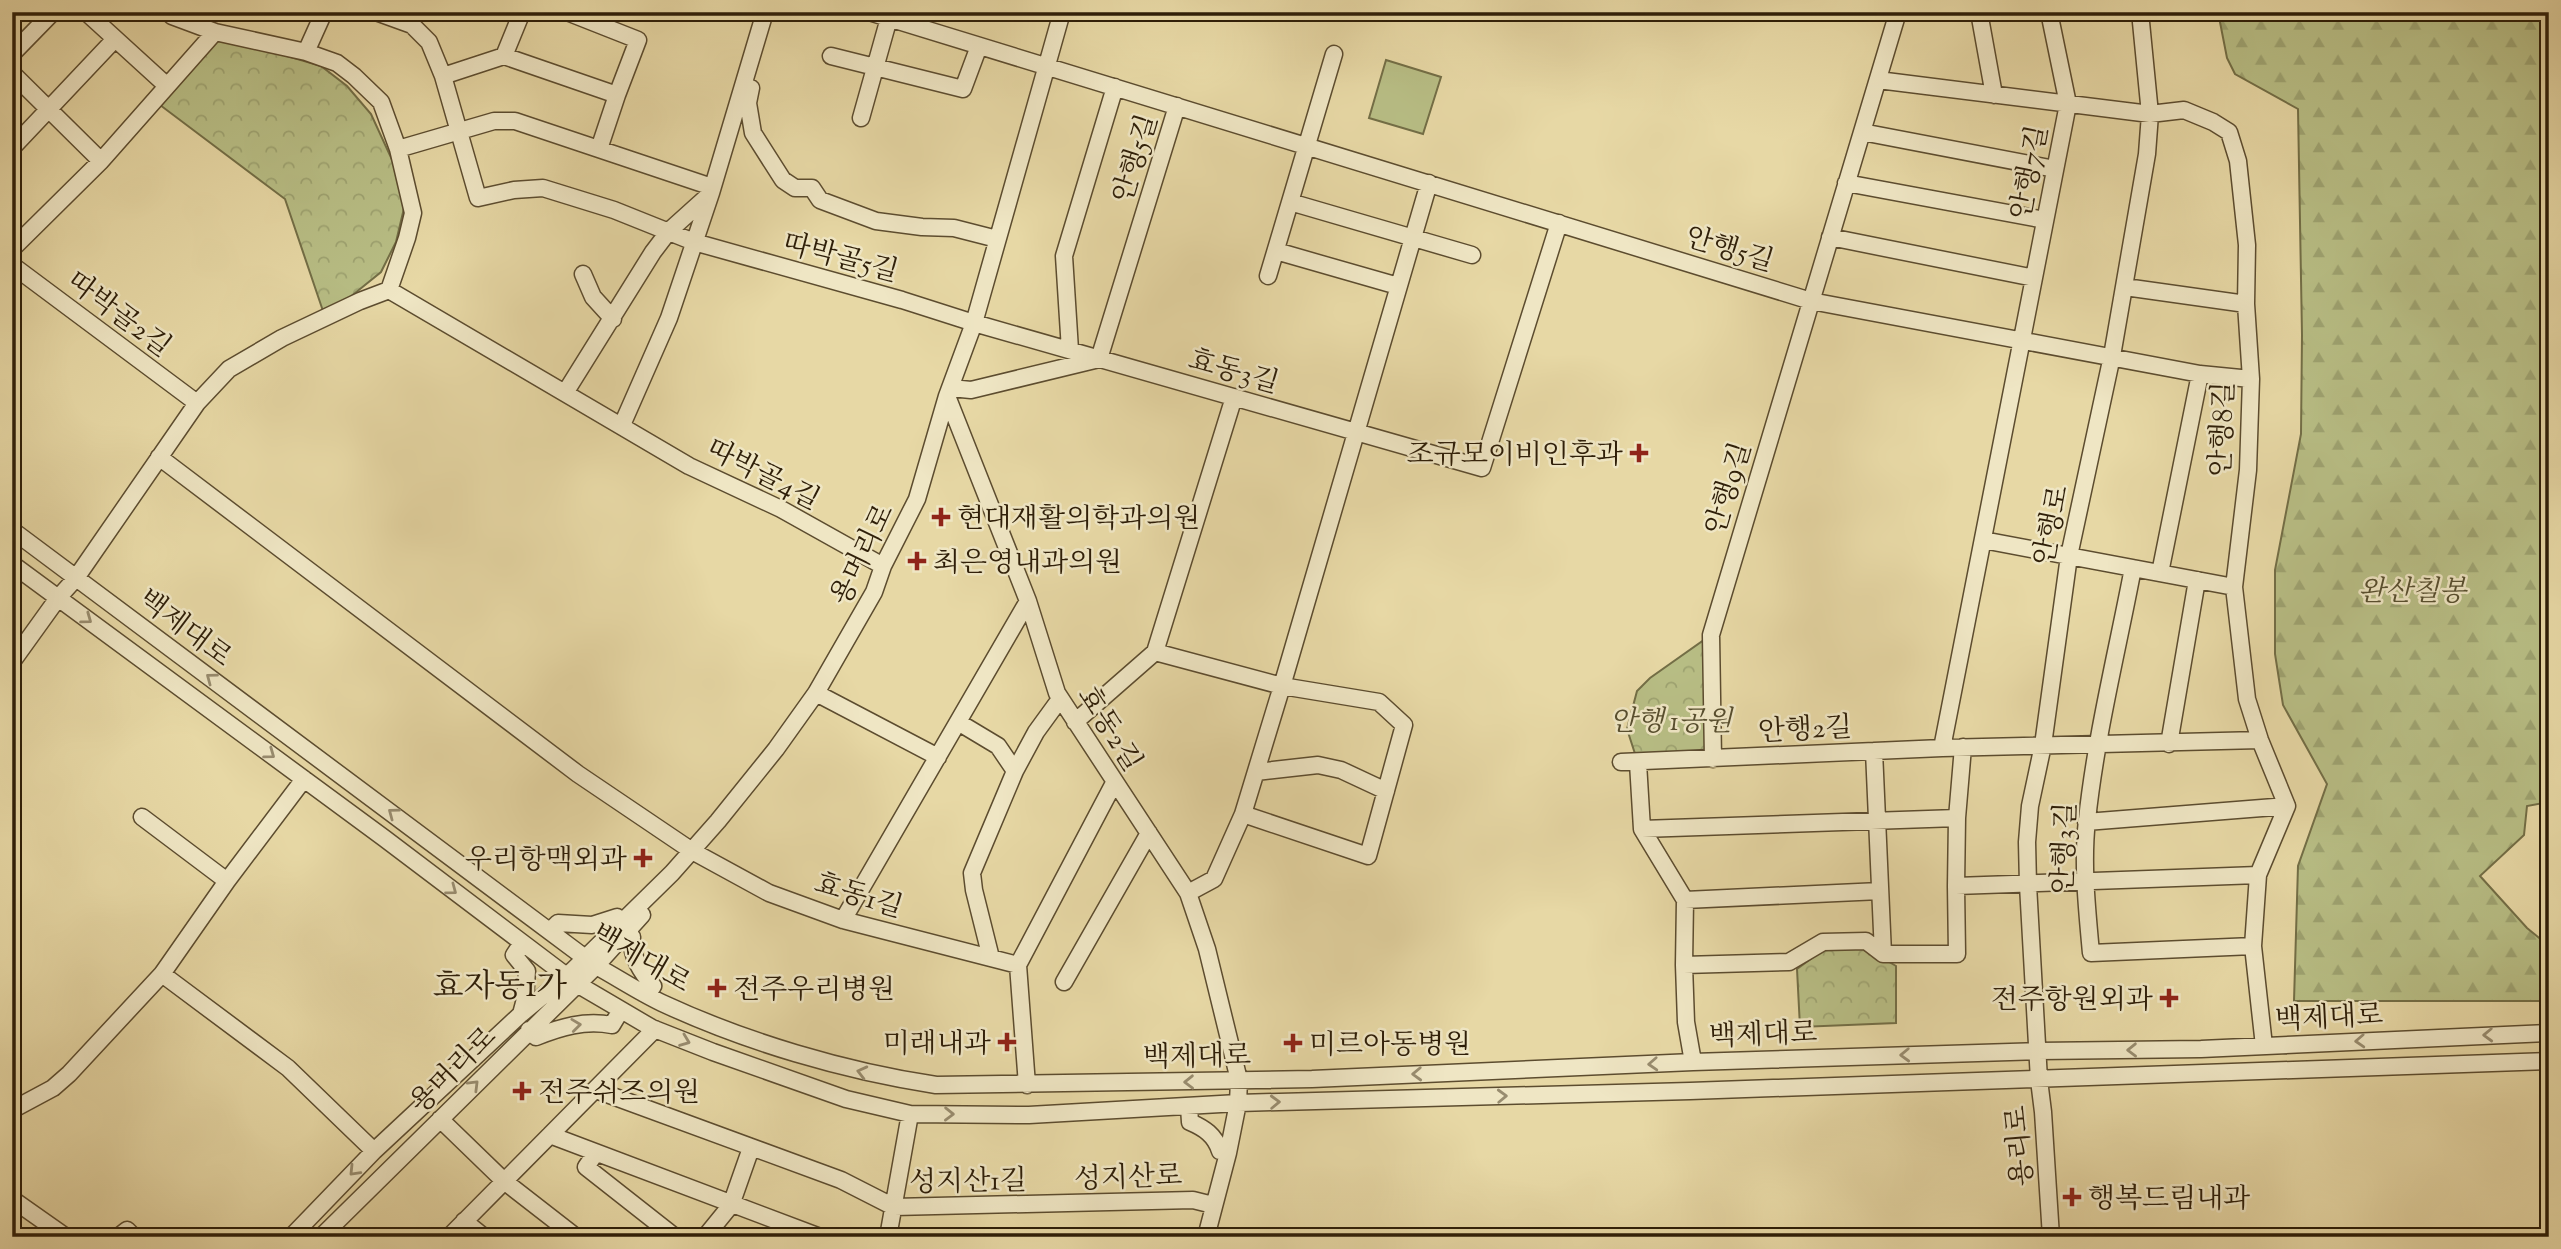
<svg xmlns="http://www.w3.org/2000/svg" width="2561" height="1249" font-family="'Sorts Mill Goudy','Noto Serif KR',serif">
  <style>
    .forest { fill: url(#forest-firs); stroke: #736e46; stroke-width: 2 }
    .park { fill: url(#park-crowns); stroke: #736e46; stroke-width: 2 }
    .pitch { fill: #b8be85; stroke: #736e46; stroke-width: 2 }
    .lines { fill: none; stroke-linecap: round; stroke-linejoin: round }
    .minor-casing { stroke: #5c4c2f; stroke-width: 19 }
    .minor { stroke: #efe6c4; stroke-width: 16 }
    .oneway { stroke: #988c6f }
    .poi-dot { fill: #8f2418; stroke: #efe6c4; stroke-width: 2.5 }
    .labels { text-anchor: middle; stroke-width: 5; stroke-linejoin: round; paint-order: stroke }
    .street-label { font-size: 28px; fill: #2e1e08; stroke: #efe6c4 }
    .poi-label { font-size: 28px; fill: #2e1e08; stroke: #efe6c4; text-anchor: start }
    .park-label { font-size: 28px; font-style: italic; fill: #574e2e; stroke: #efe6c4 }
    .quarter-label { font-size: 32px; fill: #2e1e08; stroke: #efe6c4 }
  </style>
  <defs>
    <pattern id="forest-firs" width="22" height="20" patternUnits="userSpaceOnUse" patternTransform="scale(1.75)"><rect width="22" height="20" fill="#b8be85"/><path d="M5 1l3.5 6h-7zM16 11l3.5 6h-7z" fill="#9ea371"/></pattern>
    <pattern id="park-crowns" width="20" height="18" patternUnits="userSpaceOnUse" patternTransform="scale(1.75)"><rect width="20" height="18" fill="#b8be85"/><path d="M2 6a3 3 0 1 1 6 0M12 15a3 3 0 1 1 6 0" fill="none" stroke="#9ea371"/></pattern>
  </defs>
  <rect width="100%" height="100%" fill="#e7d8a5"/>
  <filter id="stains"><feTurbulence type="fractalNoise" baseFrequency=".00286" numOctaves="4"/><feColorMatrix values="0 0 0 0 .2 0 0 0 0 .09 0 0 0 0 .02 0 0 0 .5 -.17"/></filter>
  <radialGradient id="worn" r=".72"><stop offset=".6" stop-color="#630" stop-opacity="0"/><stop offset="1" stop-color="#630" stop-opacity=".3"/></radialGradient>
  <path class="forest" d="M2218,12H2549V802L2527,806L2524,835L2480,876L2527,928L2549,946V1001H2294L2298,866L2327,784L2283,705L2275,654V570L2301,434L2302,335L2298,109L2235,74L2227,58Z"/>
  <path class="park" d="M219,36L321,66L347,86L371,114L394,164L405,204L396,242L381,272L344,302L323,311L285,199L156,102Z
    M1711,635L1713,759L1638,763L1627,729L1637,691L1650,678Z
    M1848,947L1867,949L1896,966V1023L1800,1027L1797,969L1823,950Z"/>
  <path class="pitch" d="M1386,60L1441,77L1423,134L1369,118Z"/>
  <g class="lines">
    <g class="minor-casing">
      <path id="minor" d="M86,12L166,85
        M376,12L412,25L429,42L443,76L478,198L514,190L543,188L614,210L694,242L902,300L974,323L1482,468L1559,223
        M869,12L1811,301L2200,374L2251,379
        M1979,12L1994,95
        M306,52L324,12
        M12,54L53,12
        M504,56L522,12
        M831,56L963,89L979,46
        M12,73L101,161
        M443,76L504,56L617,95L638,40L567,12
        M1878,80L2150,114L2184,110L2213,122L2229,132L2238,161L2247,245L2246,304L2251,379L2248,470L2234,587L2247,699L2260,740L2287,806L2258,875L2253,946L2264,1046
        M751,88L748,103L753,133L783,180L795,188H812L820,200L876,221L922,227L954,228L997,239
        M861,118L889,18
        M1862,132L2055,169
        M12,148L115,39
        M398,149L494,121H515L712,187
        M599,149L617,95
        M1846,183L2045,220
        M1290,202L1472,255
        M1830,237L2034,278
        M12,249L101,161L215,32
        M1276,251L1398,286
        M12,265L197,403
        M583,274L593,297L613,319
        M1268,276L1334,54
        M2125,287L2246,304
        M389,290L689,466L781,509L883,566
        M1070,350L1064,256L1115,87
        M951,388L971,390L1099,359L1177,106
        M565,393L653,252L669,231L709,195
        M947,396L1028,601L1057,693L1188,893L1207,949L1239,1080L1238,1103L1228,1153L1206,1237
        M622,425L669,318L711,193L765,12
        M159,457L578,774L692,851L769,893L843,920L1018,965
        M12,530L596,966C618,978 639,992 662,1003C746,1042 844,1071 936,1085L1312,1079L1693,1062L2039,1051L2201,1049L2549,1033
        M1983,540L2234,587
        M12,564L384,838L577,984L652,1028L713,1052L846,1099L910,1114L1029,1115L1238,1103L1690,1091L2549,1061
        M2133,568C2117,652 2096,735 2087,820C2082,864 2087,909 2091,953L2253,946
        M2160,573L2200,374
        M1155,652L1282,686L1243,814L1214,879L1188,893
        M12,662L58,598L76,578L197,403L229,369L282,338L360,301L389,290L407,238L413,213L398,149L381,102L354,76L337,63L306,52L215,32L172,16L168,12
        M816,693L938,757
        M958,722L998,746L1015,771L972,873L974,890L991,958
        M1075,722L1155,652L1234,397
        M2169,744L2197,580
        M1942,748L2068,104L2049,12
        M1874,751L1883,954
        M1713,759L1711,635L1898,12
        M1621,762L1942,748L2260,740
        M1638,763L1642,829L1685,900L1684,965L1686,1022L1693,1062
        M1015,771L1036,732L1060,699
        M1256,772L1318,765L1341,770L1386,791
        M1243,814L1368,856L1404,725L1379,702L1282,686L1429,183
        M142,817L227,881
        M2086,822L2287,806
        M1642,829L1957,818
        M1956,886L1957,818L1963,747
        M1685,900L1880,891
        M843,920L1028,601
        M550,931L558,923L592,925L617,917L622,921
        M627,932L632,937C630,956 642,973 653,986L647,995
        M1684,965L1789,962L1823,942L1866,941L1883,954H1957L1956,886L2258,875
        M162,974L288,1068L374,1151
        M1064,982L1149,833
        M521,1014L525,999L527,971L514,955L522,943
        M529,1030L536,1037C561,1027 584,1020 612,1025L621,1010
        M1027,1085L1018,965L1114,783
        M596,1090L841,1180L894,1207L1193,1200L1213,1205
        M1189,1107L1190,1122C1204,1128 1215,1135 1220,1151L1228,1153
        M12,1110L53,1088L69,1074L162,974L227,881L304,779
        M440,1119L504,1181L576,1237
        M550,1135L820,1237
        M595,1154L586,1167L675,1237
        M12,1199L66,1237
        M464,1221L484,1237
        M118,1237L127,1230L134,1237
        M291,1237L374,1151L521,1014L567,976L672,873L718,821L776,749L816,693L874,592L883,566L917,499L947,396L974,323L1062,12
        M321,1237L596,966L642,915
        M449,1237L655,1029
        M705,1237L731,1205L751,1148
        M888,1237L910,1114
        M2051,1237L2043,1112L2039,1080L2028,885L2027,842L2030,806L2043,745L2069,556L2112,356L2147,154L2150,114L2140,12"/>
    </g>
    <use href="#minor" class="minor"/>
  </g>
  <defs><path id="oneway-chevron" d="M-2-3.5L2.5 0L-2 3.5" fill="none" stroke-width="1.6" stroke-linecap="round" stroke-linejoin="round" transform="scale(1.75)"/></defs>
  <g class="oneway">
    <use href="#oneway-chevron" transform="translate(87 619) rotate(36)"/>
    <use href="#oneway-chevron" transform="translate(211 678) rotate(-143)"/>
    <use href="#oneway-chevron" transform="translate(270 754) rotate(36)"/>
    <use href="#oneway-chevron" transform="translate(393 813) rotate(-143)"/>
    <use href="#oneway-chevron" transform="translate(452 890) rotate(37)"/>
    <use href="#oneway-chevron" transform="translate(576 1025) rotate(-7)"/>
    <use href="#oneway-chevron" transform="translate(2488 1035) rotate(178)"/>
    <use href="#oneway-chevron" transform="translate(685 1041) rotate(21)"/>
    <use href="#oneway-chevron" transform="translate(2360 1041) rotate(177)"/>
    <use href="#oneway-chevron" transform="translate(2132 1050) rotate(179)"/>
    <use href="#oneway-chevron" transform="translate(1905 1055) rotate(178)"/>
    <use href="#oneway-chevron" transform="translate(1653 1064) rotate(177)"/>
    <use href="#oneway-chevron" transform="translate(862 1072) rotate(-166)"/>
    <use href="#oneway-chevron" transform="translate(1417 1074) rotate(178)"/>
    <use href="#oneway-chevron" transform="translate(1189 1082) rotate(179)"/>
    <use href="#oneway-chevron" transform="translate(474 1085) rotate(-45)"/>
    <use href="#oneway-chevron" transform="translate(1502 1096) rotate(-2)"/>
    <use href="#oneway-chevron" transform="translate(1275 1102) rotate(-2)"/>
    <use href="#oneway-chevron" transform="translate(949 1114) rotate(1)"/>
    <use href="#oneway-chevron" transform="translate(354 1171) rotate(134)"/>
  </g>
  <g class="poi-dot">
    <path d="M1635.5 442.5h7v7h7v7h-7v7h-7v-7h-7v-7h7z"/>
    <path d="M937.5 506.5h7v7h7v7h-7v7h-7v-7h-7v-7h7z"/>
    <path d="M913.5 550.5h7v7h7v7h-7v7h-7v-7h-7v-7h7z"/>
    <path d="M639.5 847.5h7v7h7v7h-7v7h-7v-7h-7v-7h7z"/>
    <path d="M713.5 977.5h7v7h7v7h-7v7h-7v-7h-7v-7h7z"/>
    <path d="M2165.5 987.5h7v7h7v7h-7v7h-7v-7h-7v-7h7z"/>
    <path d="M1003.5 1031.5h7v7h7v7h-7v7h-7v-7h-7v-7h7z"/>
    <path d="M1289.5 1032.5h7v7h7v7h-7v7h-7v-7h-7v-7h7z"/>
    <path d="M518.5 1080.5h7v7h7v7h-7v7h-7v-7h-7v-7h7z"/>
    <path d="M2068.5 1186.5h7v7h7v7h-7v7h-7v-7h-7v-7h7z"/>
  </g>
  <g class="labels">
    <g class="street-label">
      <text transform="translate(1134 158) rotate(-73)" y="10">안행5길</text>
      <text transform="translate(2028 172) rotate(-79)" y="10">안행7길</text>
      <text transform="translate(1730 248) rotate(17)" y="10">안행5길</text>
      <text transform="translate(841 256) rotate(15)" y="10">따박골5길</text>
      <text transform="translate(120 313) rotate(37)" y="10">따박골2길</text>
      <text transform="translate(1234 370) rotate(16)" y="10">효동3길</text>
      <text transform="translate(2221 429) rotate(-88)" y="10">안행8길</text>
      <text transform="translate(764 473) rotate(27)" y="10">따박골4길</text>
      <text transform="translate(1727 488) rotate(-73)" y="10">안행9길</text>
      <text transform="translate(2050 525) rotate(-79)" y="10">안행로</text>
      <text transform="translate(861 554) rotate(-64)" y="10">용머리로</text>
      <text transform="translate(186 627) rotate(37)" y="10">백제대로</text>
      <text transform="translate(1111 728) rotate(58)" y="10">효동2길</text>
      <text transform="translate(1805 728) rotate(-3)" y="10">안행2길</text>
      <text transform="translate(2063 848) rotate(-88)" y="10">안행3길</text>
      <text transform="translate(859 894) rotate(17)" y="10">효동1길</text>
      <text transform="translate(642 957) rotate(30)" y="10">백제대로</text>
      <text transform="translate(2329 1016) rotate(-3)" y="10">백제대로</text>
      <text transform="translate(1763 1033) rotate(-2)" y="10">백제대로</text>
      <text transform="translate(1197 1055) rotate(-1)" y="10">백제대로</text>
      <text transform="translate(452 1069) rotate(-45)" y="10">용머리로</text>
      <text transform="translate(2018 1146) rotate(-95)" y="10">용리로</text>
      <text transform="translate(1128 1176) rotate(-2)" y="10">성지산로</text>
      <text transform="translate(968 1180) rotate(-1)" y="10">성지산1길</text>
    </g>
    <g class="poi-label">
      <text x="1623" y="463" text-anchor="end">조규모이비인후과</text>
      <text x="957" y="527">현대재활의학과의원</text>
      <text x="933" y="571">최은영내과의원</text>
      <text x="627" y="868" text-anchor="end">우리항맥외과</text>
      <text x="733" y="998">전주우리병원</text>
      <text x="2153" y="1008" text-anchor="end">전주항원외과</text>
      <text x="991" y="1052" text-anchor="end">미래내과</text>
      <text x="1309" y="1053">미르아동병원</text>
      <text x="538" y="1101">전주쉬즈의원</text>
      <text x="2088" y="1207">행복드림내과</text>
    </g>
    <g class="park-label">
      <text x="2412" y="600">완산칠봉</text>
      <text x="1671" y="730">안행 1공원</text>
    </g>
    <g class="quarter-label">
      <text x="500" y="996">효자동1가</text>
    </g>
  </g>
  <rect width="2561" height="1249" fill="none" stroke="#e7d8a5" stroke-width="42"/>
  <rect x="14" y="14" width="2533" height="1221" fill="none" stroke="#2e1e08" stroke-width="3.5"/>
  <rect x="21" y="21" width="2519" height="1207" fill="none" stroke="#2e1e08" stroke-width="2"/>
  <rect width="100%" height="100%" filter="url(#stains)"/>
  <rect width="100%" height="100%" fill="url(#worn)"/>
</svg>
